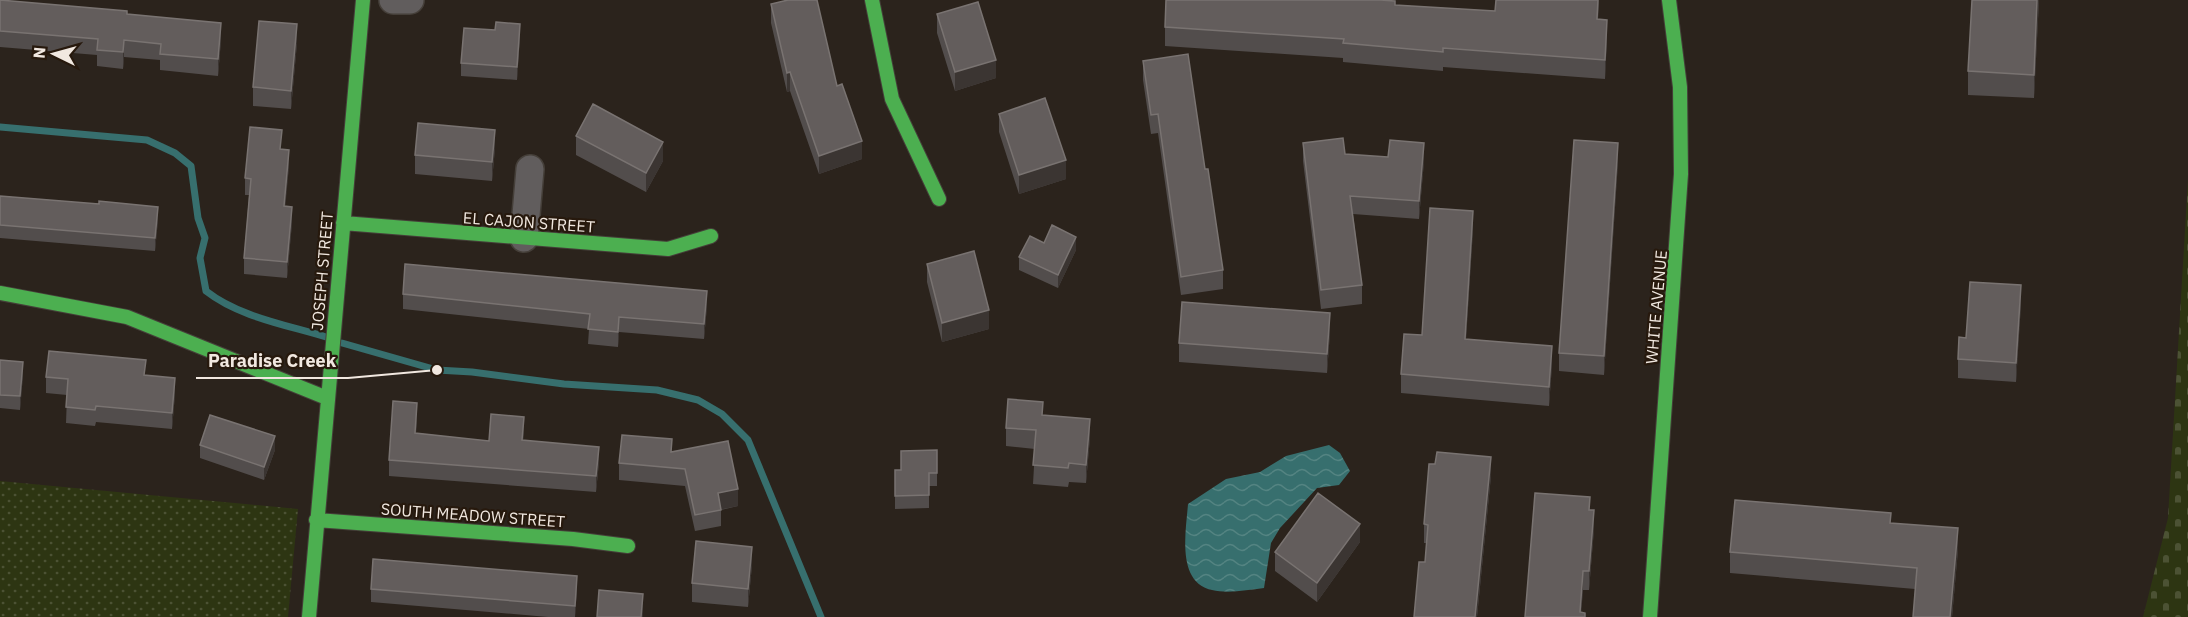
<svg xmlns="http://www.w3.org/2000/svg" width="2188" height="617" font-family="'IBM Plex Sans',sans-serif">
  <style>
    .green { fill: url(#green-dots) }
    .cemetery { fill: url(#cemetery-stones) }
    .water { fill: url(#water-waves) }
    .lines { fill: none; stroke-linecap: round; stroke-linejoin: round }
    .stream { stroke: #376f6e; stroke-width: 7 }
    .street-casing { stroke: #453f39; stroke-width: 30 }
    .fast-casing { stroke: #453f39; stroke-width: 16 }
    .street { stroke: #615d5d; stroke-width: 27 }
    .fast { stroke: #4caf50; stroke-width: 14 }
    .wall { fill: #524d4c }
    .shaded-wall { fill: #3b3532 }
    .building { fill: #635d5c; stroke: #797371; stroke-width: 1.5 }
    .labels { text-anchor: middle; stroke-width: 4.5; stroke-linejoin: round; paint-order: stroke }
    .street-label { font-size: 16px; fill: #f1e8e0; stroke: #27190d }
    .leader { fill: none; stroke: #f1e8e0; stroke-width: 2 }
    .callout-dot { fill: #f1e8e0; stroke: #27190d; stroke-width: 2 }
    .callout-label { font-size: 18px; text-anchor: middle; font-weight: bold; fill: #f1e8e0; stroke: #27190d; stroke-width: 4.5; stroke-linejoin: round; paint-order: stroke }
  </style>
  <defs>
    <pattern id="green-dots" width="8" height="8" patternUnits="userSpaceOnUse" patternTransform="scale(1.5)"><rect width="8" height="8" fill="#2d3512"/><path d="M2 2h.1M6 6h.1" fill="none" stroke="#4c5234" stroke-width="1.8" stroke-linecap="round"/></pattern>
    <pattern id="cemetery-stones" width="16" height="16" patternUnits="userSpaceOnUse" patternTransform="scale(1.5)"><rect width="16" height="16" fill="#2d3512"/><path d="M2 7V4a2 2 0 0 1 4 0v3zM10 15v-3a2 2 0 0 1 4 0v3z" fill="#4c5234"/></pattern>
    <pattern id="water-waves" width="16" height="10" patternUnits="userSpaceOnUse" patternTransform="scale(1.5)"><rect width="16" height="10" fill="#376f6e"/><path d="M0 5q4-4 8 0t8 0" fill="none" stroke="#548482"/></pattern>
  </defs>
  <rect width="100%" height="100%" fill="#2b231c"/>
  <path class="green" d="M0,481L298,509L288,617H0Z"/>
  <path class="cemetery" d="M2188,179V617H2143L2168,518Z"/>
  <path class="water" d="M1329,445L1340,453L1350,471L1339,485L1317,488L1280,528L1271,543L1264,588C1247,590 1228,594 1212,590C1176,582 1186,531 1188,504L1226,479L1260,472L1286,456Z"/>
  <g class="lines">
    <path class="stream" d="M0,127L147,140L175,153L191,166L198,218L205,238L200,258L206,291C239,317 287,325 326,337
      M342,343L437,370L472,372L564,384L657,390L698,400L722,414L748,440L821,617"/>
    <g class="street-casing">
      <path id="street" d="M393,0H410
        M524,238L530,169"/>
    </g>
    <g class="fast-casing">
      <path id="fast" d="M872,0L892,99L939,199
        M343,223L668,249L711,236
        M0,293L127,317L327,398
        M316,520L573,539L628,546
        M309,617L363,0
        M1650,617L1681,174L1680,87L1669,0"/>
    </g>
    <use href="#street" class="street"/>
    <use href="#fast" class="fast"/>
  </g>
  <path class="wall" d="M0,0L127,14L221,40L218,76L160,70V60L124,57L123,69L97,66V55L0,47Z
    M1496,0H1599L1598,19L1607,38L1605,79L1443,67V71L1343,62V58L1165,46V27L1395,5L1495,11Z
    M2039,0L2034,98L1968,95V71Z
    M771,4L837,86L862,159L819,174L790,91L787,92L771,23Z
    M937,14L996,78L955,91L937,33Z
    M520,37L517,80L461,76V63Z
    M297,43L291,109L253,106V87Z
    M1143,61L1205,169L1223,270V289L1181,295L1158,133L1151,134L1143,80Z
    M999,114L1066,179L1019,194L999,132Z
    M576,136L663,161L646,192L576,155Z
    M1303,143L1345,154L1424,161L1419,219L1353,214L1362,285V304L1321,309L1303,161Z
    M495,148L492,181L415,174V155Z
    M281,149L289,166L285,206L292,223L287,278L244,274V258L249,195H245V178Z
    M1618,162L1604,375L1559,371V353Z
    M0,192V196L99,204L158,220L155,251L0,238Z
    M1473,230L1466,339L1552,365L1549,406L1401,393V374L1422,335Z
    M1044,243L1076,250L1058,288L1019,270V257Z
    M927,264L989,329L942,342L927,282Z
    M403,294L707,306L704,339L619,332L618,347L588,344L589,329L403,309Z
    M2021,304L2016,382L1958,378V359L1966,338Z
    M1330,332L1327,373L1179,362V343Z
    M0,360L23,375L20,410L0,408Z
    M146,375L175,394L172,429L96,422L95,426L66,423L67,395L46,393V377Z
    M1043,415L1090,437L1086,483L1069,482L1068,487L1033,484L1035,449L1006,446V428Z
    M417,419L416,433L489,441L524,432L523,440L599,462L596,492L389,476V460Z
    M200,445L275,450L264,480L200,458Z
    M937,450V486H929V508L895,509V470H901Z
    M672,452L738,506L721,510V526L695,531L685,486L619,480V463Z
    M1491,476L1477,617H1414L1425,562L1427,543H1424V524Z
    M1590,510L1594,529L1589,590H1583L1581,612L1525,617Z
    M1891,523L1958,550L1952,617H1913L1915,589L1730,573V552Z
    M1360,542L1317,602L1275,571V552Z
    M752,565L748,607L692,602V583Z
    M371,589H577L575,617H548L371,602Z"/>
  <path class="shaded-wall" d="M1598,0H1599L1597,38V19Z
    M2037,0H2039L2034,98V75Z
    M1607,20V38L1605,79V60Z
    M221,23V40L218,76V59Z
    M297,24V43L291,109V91Z
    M520,24V37L517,80V67Z
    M124,40V57L123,69V52Z
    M996,60V78L955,91V72Z
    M790,72V91L787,92V73Z
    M495,130V148L492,181V162Z
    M862,141V159L819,174V156Z
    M663,142V161L646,192V173Z
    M1424,143V161L1419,219V201Z
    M1618,143V162L1604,375V356Z
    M289,150V166L284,223V206Z
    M1066,160V179L1019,194V175Z
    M158,207V220L155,251V238Z
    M292,207V223L287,278V262Z
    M1473,211V230L1465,357V339Z
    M1076,237V250L1058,288V275Z
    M2021,285V304L2016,382V363Z
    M707,291V306L704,339V324Z
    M989,310V329L942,342V323Z
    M1330,313V332L1327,373V354Z
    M619,317V332L618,347V332Z
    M1552,346V365L1549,406V387Z
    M23,362V375L20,410V396Z
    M175,378V394L172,429V413Z
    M417,403V419L415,449V433Z
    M524,417V432L522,455V440Z
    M1090,419V437L1086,483V465Z
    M275,436V450L264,480V467Z
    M599,447V462L596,492V476Z
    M1491,457V476L1477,617H1475Z
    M738,489V506L718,510V493Z
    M1594,510V529L1589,590V571Z
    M1360,524V542L1317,602V583Z
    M1958,528V550L1952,617H1950Z
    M752,547V565L748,607V589Z
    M1583,571V590L1581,617H1580Z
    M577,576V589L575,617V606Z
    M643,594V617H641Z"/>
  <path class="building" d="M0,0L127,11V14L221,23L218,59L160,54L161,44L124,40L123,52L97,50L98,39L0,31Z
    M788,0H817L837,86L842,84L862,141L819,156L790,72L787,73L771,4Z
    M1166,0H1380L1395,1V5L1495,11L1496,0H1598L1597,19L1607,20L1605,60L1443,48V52L1343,43L1344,39L1165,27Z
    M1972,0H2037L2034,75L1968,71Z
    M978,2L996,60L955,72L937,14Z
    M259,21L297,24L291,91L253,87Z
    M496,22L520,24L517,67L461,63L464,28L495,30Z
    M1188,54L1205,169H1208L1223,270L1181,277L1158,114L1151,115L1143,61Z
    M1045,98L1066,160L1019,175L999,114Z
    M593,104L663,142L646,173L576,136Z
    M418,123L495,130L492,162L415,155Z
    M250,127L282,130L280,149L289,150L284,206L292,207L287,262L244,258L251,179L245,178Z
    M1343,138L1345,154L1388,157L1390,140L1424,143L1419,201L1350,196L1362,285L1321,290L1303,143Z
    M1574,140L1618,143L1604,356L1559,353Z
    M0,196L99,204V201L158,207L155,238L0,225Z
    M1430,208L1473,211L1465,339L1552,346L1549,387L1401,374L1404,334L1422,335Z
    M1052,225L1076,237L1058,275L1019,257L1030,236L1044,243Z
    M974,251L989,310L942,323L927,264Z
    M405,264L707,291L704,324L619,317L618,332L588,329L590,314L403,294Z
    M1970,282L2021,285L2016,363L1958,359L1959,337L1966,338Z
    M1182,302L1330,313L1327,354L1179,343Z
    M49,351L146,360L144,375L175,378L172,413L96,406L95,410L66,407L68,379L46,377Z
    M0,360L23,362L20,396L0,395Z
    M1008,399L1043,402L1042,415L1090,419L1086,465L1069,463L1068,468L1033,465L1036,430L1006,428Z
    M393,401L417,403L415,433L489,441L491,414L524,417L522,440L599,447L596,476L389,460Z
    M210,415L275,436L264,467L200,445Z
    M622,435L672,439L671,452L728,441L738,489L718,493L721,510L695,515L685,469L619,463Z
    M937,450V473H929V495L895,496V470H901V451Z
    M1437,452L1491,457L1475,617H1414L1419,562H1425L1428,525L1424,524L1429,464H1435Z
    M1318,493L1360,524L1317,583L1275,552Z
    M1535,493L1590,497L1589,510H1594L1589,571H1583L1580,612L1585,613V617H1525Z
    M1735,500L1891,513L1890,523L1958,528L1950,617H1913L1917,568L1730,552Z
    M696,541L752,547L748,589L692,583Z
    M373,559L577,576L575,606L371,589Z
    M599,590L643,594L641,617H597Z"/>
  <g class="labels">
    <g class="street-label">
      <text transform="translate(529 222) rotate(4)" y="6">EL CAJON STREET</text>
      <text transform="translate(322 271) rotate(-85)" y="6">JOSEPH STREET</text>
      <text transform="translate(1656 307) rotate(-85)" y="6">WHITE AVENUE</text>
      <text transform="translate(473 515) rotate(4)" y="6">SOUTH MEADOW STREET</text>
    </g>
  </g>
  <path class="leader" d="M437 370L348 378H196"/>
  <circle class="callout-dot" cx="437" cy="370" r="6"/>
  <g class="callout-label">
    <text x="272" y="367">Paradise Creek</text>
  </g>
  <g transform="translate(54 54) rotate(275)" stroke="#27190d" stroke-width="4.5" paint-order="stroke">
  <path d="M0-4.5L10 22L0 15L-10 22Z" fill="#f1e8e0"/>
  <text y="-9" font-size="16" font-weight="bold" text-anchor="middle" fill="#f1e8e0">N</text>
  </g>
</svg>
